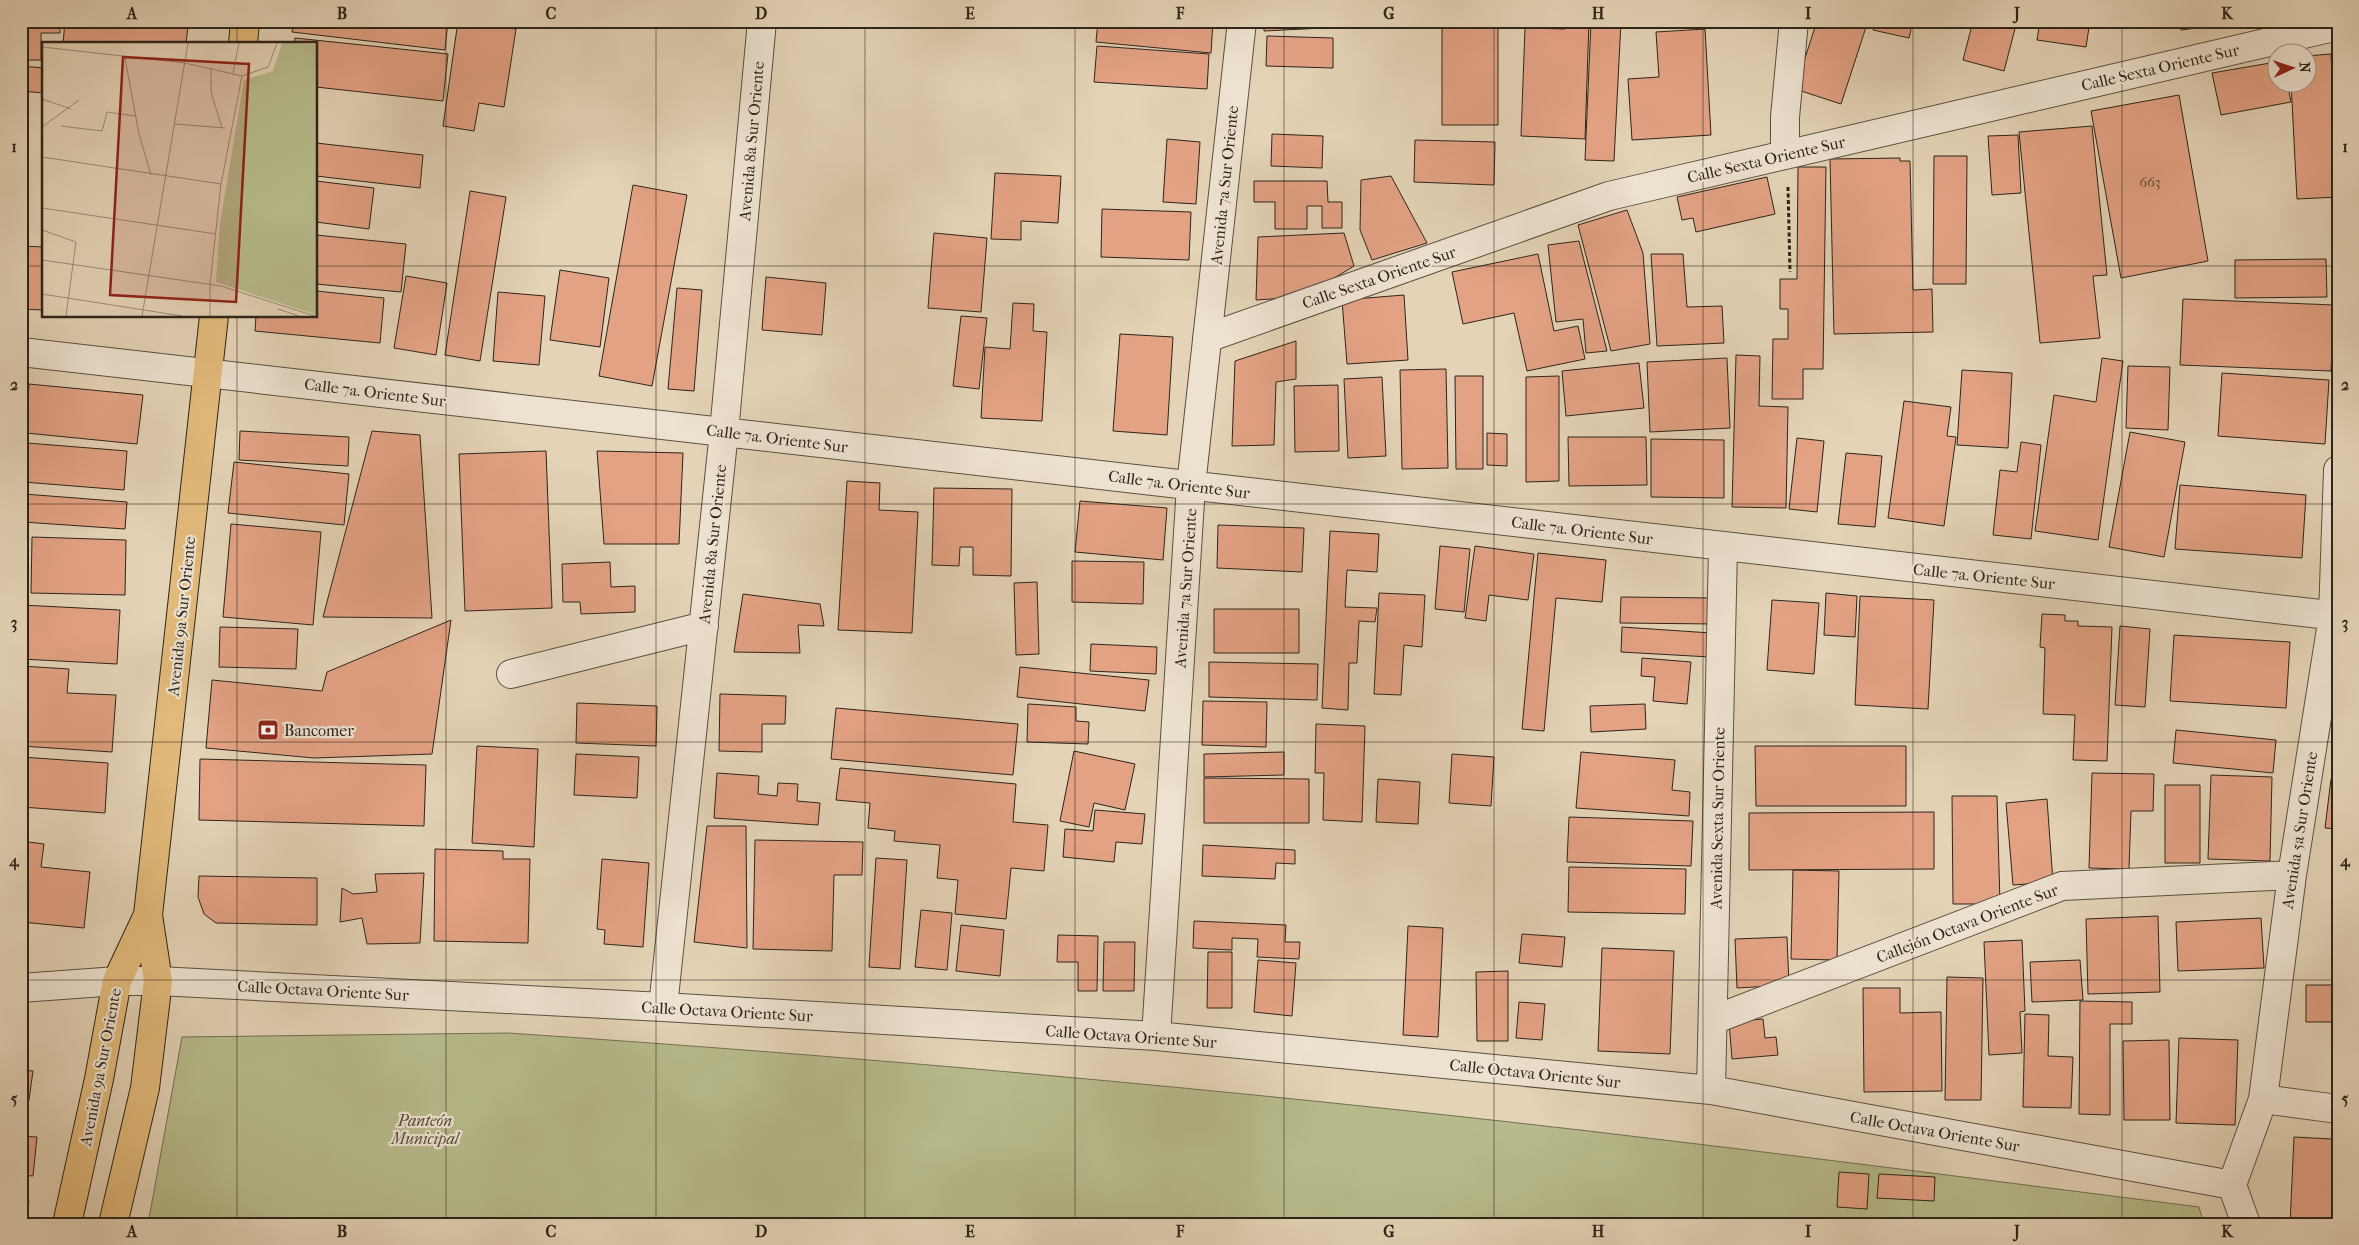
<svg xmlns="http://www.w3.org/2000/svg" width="2359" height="1245" viewBox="0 0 2359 1245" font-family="'IM FELL French Canon',serif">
	<rect width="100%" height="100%" fill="#e4d3b6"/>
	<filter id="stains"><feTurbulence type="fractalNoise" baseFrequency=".004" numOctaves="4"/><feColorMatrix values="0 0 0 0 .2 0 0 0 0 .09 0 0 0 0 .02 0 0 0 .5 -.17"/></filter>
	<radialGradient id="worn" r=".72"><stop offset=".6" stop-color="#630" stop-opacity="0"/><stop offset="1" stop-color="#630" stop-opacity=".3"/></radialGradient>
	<path fill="#b7bb8c" stroke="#727054" d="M508,1033C866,1057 1224,1089 1580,1130C1787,1154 1993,1181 2199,1207L2204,1224H148L182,1037Z"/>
	<path fill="#e3a284" stroke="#2d251b" d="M21,21H60V33H41V60H21Z
		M65,21H151L188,25L186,44H63Z
		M294,21H448L445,50L292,32Z
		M458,21L516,29L504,107L479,103L474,131L443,126Z
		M1098,21H1213L1211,53L1096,42Z
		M1264,21H1382V25L1264,31Z
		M1442,21H1498V125H1442Z
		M1566,21H1589L1585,139L1521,136L1525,28L1565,29Z
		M1591,21H1621L1614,161L1585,160Z
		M1817,21H1868L1841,104L1795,89Z
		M1875,21H1913L1909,38L1873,30Z
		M1973,21H2017L2004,71L1963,60Z
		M2040,21H2090L2086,47L2037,40Z
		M2180,21H2235L2236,23L2181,30Z
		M1705,29L1711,135L1632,140L1628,79L1659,77L1656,32Z
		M1267,36L1333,38V68L1266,66Z
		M295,38L448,54L443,101L316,87V44H294Z
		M1097,46L1209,54L1207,89L1094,82Z
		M2331,54L2338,197L2297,199L2291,82H2306V56Z
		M2276,62V82H2287L2291,102L2221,115L2212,73Z
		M21,66L44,68V93L21,91Z
		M2179,95L2208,261L2121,278L2091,111Z
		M2092,126L2107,275L2093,276L2100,338L2040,343L2019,132Z
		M1272,134L1323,136L1322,168L1271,166Z
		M2018,135L2021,193L1992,195L1988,136Z
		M1167,139L1200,142L1196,204L1163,202Z
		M1415,140L1495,142L1494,185L1414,182Z
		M316,143L423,155L420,188L316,176Z
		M1934,156H1967L1966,284H1933Z
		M1900,158V161H1910L1913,290L1932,289L1933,332L1834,334L1830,159Z
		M1798,167H1826L1823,369H1803V399H1772L1773,339H1788V309H1780V279H1797Z
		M995,173L1061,176L1058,223L1021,221V240L991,239Z
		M1391,176L1427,243L1372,260L1360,230L1361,180Z
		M1767,177L1775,214L1696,232L1693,218L1682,220L1677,197Z
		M316,181L374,188L369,229L316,222Z
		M1254,181H1327L1328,202H1342V228H1322V206H1307V229H1275V202H1254Z
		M633,185L687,195L652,386L599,376Z
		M470,191L506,197L480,361L445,355Z
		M1102,209L1191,212L1189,260L1101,257Z
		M1627,210L1643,253L1650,344L1611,351L1578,225Z
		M934,233L987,238L981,312L928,308Z
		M1344,233L1354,266L1303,297L1256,300L1258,237Z
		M316,235L406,244L401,292L316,284Z
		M1579,241L1607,351L1586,353L1583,319L1556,322L1548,245Z
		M21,246L44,247V310L21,309Z
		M1538,254L1554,331L1578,326L1585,359L1527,371L1514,313L1463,324L1452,272Z
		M1651,254H1683L1687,307L1722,306L1724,343L1657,346Z
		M2326,259L2327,297L2235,298V260Z
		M560,270L609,278L600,347L550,340Z
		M406,276L447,283L436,355L394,348Z
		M766,277L826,283L822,335L762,330Z
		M677,288L702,290L694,391L668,389Z
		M316,291L384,298L380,343L255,331L256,316H316Z
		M498,292L545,296L539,365L493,361Z
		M1404,295L1408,360L1347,364L1342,300Z
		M2183,299L2334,305L2331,371L2180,365Z
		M1013,303L1034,304L1033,331L1047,332L1042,421L981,418L985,347L1010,349Z
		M961,316L987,318L979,389L953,386Z
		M1120,334L1173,337L1167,435L1113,431Z
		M1296,341V379L1276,382L1274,445L1232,446L1235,361Z
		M1736,355L1760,356L1759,406L1788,407L1786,508L1732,507Z
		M1727,358L1730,428L1650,432L1647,362Z
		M2102,358L2123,361L2098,540L2035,531L2054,395L2096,402Z
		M1639,363L1644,408L1566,416L1562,371Z
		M2128,366L2170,367L2168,430L2126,428Z
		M1446,369L1448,468L1402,469L1400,370Z
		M1962,370L2012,373L2008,448L1957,445Z
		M2222,373L2329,380L2325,444L2218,436Z
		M1455,376H1483V469H1456Z
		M1559,376V481L1526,482V377Z
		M1382,377L1386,456L1348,458L1344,379Z
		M29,384L143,395L137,444L26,433Z
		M1338,385L1339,451L1295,452L1294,386Z
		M21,387H25L21,428Z
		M1904,401L1951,407L1947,436L1956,437L1944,526L1888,518Z
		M240,431L349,437L348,466L239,460Z
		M372,431L420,435L432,618L323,617Z
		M2130,432L2185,442L2164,557L2109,547Z
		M1487,433L1507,434V466L1487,465Z
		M1568,437H1646L1647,485L1569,486Z
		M1797,438L1824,441L1817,512L1789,509Z
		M1651,439L1724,440V498L1651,497Z
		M2021,442L2041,445L2031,539L1993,535L2000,470L2017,472Z
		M27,443L127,451L124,490L23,482Z
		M546,451L552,608L465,611L459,454Z
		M597,451L683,453L679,544H604Z
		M1846,453L1882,456L1875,527L1838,524Z
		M234,462L349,474L344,525L228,513Z
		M847,481L880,483L879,510L918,512L912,633L838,630Z
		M2180,485L2306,495L2302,558L2175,549Z
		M934,488L1012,489L1011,576L973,575V547H960L959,566L932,565Z
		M24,494L127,502L125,529L23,522Z
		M1080,501L1167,508L1163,560L1075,552Z
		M231,524L321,532L313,625L223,617Z
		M1218,525L1304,528L1302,572L1217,568Z
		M1330,531L1379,534L1377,572L1347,570L1345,607L1377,608L1375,622L1359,621L1357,663H1349L1348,710L1322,708Z
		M32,537L126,540L125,595L31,593Z
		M1440,546L1470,549L1464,612L1435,609Z
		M1475,546L1534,554L1528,600L1489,595L1486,621L1465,618Z
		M1538,553L1606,560L1602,602L1556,598L1544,731L1522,729Z
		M1072,561L1144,562L1143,604L1072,602Z
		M610,562L611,587L635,586V612L581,614L580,602H563L562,564Z
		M1037,582L1039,654L1016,655L1014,583Z
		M1379,593L1425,595L1422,647L1404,645L1401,695L1374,694Z
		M1826,593L1857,596L1855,637L1824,635Z
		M743,594L820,604L824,626L798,625L800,653L734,652Z
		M1860,596L1934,600L1928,709L1855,705Z
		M1621,597L1716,598V624L1620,623Z
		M1772,600L1819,603L1814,674L1767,670Z
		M21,605L120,610L117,664L21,659Z
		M1214,609H1299V653H1214Z
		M2042,614L2065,615V621H2078V626L2112,627L2107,761L2073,760L2075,715L2043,714L2045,648L2040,647Z
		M451,620L432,754L314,758L206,748L212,680L322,691L327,672Z
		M2120,626L2150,629L2145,707L2115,705Z
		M220,627L298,629L296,669L219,667Z
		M1622,627L1711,633L1710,657L1621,652Z
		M2174,635L2290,642L2286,708L2170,701Z
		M1091,644L1157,647L1156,674L1090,671Z
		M1642,658L1691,662L1687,704L1653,701L1655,677L1641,676Z
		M1209,662L1318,664L1317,700L1209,697Z
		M21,666L69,669L67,693L116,695L112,752L21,746Z
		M1020,667L1149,680L1145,711L1017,697Z
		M720,694L786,696L785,724H762V752L719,751Z
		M1203,701L1267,702L1266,747L1202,745Z
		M577,703L657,706L656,746L576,743Z
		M1028,704L1076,707V721L1089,722L1088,744L1027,742Z
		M1645,704L1646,729L1591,732L1590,706Z
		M836,708L1018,724L1013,775L831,759Z
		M1316,724L1365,726L1362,822L1323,820L1324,773H1315Z
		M2176,730L2276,740L2273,773L2173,763Z
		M2337,745H2338V773H2335Z
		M477,746L538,749L534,847L472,843Z
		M1755,746H1906V806H1756Z
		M1074,751L1135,764L1125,810L1094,803L1089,827L1060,821Z
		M1284,752V775L1204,777V754Z
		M1581,752L1675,760L1672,790L1690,792L1689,816L1576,808Z
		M576,754L639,757L637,798L574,795Z
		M1452,754L1494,757L1491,806L1449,803Z
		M21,757L108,763L105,813L21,807Z
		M200,759L426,765L424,826L199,820Z
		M840,768L1016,784L1013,822L1048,825L1044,871L1011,868L1006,919L955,914L958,880L937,878L940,845L894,841L895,831L868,828L870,803L836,800Z
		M717,773L759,776L758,794L777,796L778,783L798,784L797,801L820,803L818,825L714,818Z
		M2092,773L2154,774L2153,811H2131L2129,869L2089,868Z
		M2211,775L2272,777L2270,861L2208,859Z
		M1204,778L1309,779V823H1204Z
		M1378,779L1420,782L1418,824L1376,822Z
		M2331,779L2338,780V829L2325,828Z
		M2165,785H2200V863H2165Z
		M1952,796H1997L2000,904H1953Z
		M2047,799L2053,882L2013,885L2006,803Z
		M1095,810L1145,814L1142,844L1116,842L1114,862L1063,857L1065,829L1093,831Z
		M1934,812V869L1749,870V813Z
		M1569,817L1693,821L1691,866L1567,862Z
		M707,826H746L747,948L694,942Z
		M755,840L863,842L862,875H834L832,951L753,949Z
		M21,841L44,844L41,867L90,872L84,928L21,922Z
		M1203,845L1295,850V864L1276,863L1275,879L1202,876Z
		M435,849L503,851V859H530L528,943L434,941Z
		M876,858L907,860L900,969L869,967Z
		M602,859L649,863L643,947L604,944L605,930L597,929Z
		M1569,867L1686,869L1685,914L1568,912Z
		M1793,870L1839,871L1837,960L1791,959Z
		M424,873L420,943L367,944L362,918L340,922L342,888L353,894L377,892L375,874Z
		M199,876L317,878V925L216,923L204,914L198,897Z
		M921,910L952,913L947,970L915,967Z
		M2158,916L2160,992L2088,994L2086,919Z
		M2261,918L2264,968L2178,971L2176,922Z
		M1194,921L1286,925L1285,942H1300L1299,959L1257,957L1258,939L1232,938V950L1193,948Z
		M961,925L1004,930L1000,976L956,971Z
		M1408,926L1443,928L1438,1037L1403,1035Z
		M1522,934L1565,937L1562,967L1519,963Z
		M1058,935L1098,936L1097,991H1078V962H1057Z
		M1787,937L1789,985L1737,988L1735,939Z
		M2022,940L2025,1011L2020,1012L2022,1053L1989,1055L1984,942Z
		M1104,942H1135L1134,991H1103Z
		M1602,948L1674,951L1670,1054L1598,1051Z
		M1208,952H1232V1008H1207Z
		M1258,960L1296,963L1292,1016L1254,1012Z
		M2080,960L2083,1000L2032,1002L2030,962Z
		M1508,971V1041H1477L1476,972Z
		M1947,977L1983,978L1981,1100H1945Z
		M2306,985H2338V1022H2306Z
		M1863,988H1900V1013L1941,1012L1942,1091L1864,1092Z
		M2080,1001L2132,1002V1024H2110V1115L2079,1114Z
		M1519,1002L1545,1004L1542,1040L1516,1038Z
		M2025,1014L2049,1015L2048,1056L2073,1057L2071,1108L2023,1107Z
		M1763,1019L1765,1038L1776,1037L1778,1055L1732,1059L1729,1022Z
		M2179,1038L2238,1040L2235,1125L2176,1123Z
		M2169,1040L2170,1120H2124L2123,1041Z
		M21,1070L33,1071L29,1100L21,1099Z
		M21,1136L37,1137L33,1176L21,1175Z
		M2294,1137L2332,1139V1142L2338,1143V1224H2290Z
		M1839,1172L1869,1174L1867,1209L1837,1207Z
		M1879,1174L1935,1177L1934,1201L1877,1198Z
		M21,1200L29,1201L26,1224H21Z"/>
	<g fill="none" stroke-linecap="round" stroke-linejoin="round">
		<g stroke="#5b5042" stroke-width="30">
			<path id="minor" d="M1785,154V117L1794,21
				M1207,338L1609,196L2338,26
				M21,352L2338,616
				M511,674L704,626
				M21,988L117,981H158L663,1007L1156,1036L1711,1090L2232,1185
				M663,1007L724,432L762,21
				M1713,1020L2062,886L2292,875
				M1156,1036L1191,486L1242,21
				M1711,1090L1723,547
				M2263,1099L2338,1109
				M2232,1185L2263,1099L2292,875L2333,616L2338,470
				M2232,1185L2246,1224"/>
		</g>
		<g stroke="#2d251b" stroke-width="30">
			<path id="major" d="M243,44L245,21
				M67,1224L99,1079L117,981L148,915
				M113,1224L145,1088L158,981L148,915L214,316"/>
		</g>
		<path stroke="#2d251b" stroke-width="3" stroke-dasharray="4 2.5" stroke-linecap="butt" d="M1788,187L1790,272"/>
		<use href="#minor" stroke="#ede2d0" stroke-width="28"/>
		<use href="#major" stroke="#e2ba7b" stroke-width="28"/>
	</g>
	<path fill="none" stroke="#2d251b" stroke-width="1" stroke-opacity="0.55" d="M237,21V44M446,21V1224M656,21V1224M865,21V1224M1075,21V1224M1284,21V1224M1494,21V1224M1703,21V1224M1913,21V1224M2122,21V1224M21,266H44M316,266H2338M237,316V1224M21,504H2338M21,742H2338M21,980H2338"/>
	<defs>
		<g id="bank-square" transform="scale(1.125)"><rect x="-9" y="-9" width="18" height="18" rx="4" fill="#8f2418" stroke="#ede2d0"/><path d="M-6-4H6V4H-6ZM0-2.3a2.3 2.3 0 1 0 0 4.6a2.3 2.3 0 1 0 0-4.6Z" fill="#fff"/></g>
	</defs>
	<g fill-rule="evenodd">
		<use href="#bank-square" x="268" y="730"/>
	</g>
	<g text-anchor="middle" stroke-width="4.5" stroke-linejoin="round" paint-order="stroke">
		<g font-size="14" fill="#5a4435">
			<text x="2150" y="187">663</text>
		</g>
		<g font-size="16" fill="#2d251b" stroke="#ede2d0">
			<text transform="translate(2160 67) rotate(-13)" y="6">Calle Sexta Oriente Sur</text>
			<text transform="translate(751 141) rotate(-85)" y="6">Avenida 8a Sur Oriente</text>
			<text transform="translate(1766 159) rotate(-13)" y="6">Calle Sexta Oriente Sur</text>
			<text transform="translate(1224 185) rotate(-84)" y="6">Avenida 7a Sur Oriente</text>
			<text transform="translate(1379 277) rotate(-19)" y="6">Calle Sexta Oriente Sur</text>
			<text transform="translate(375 392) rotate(7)" y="6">Calle 7a. Oriente Sur</text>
			<text transform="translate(777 438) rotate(7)" y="6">Calle 7a. Oriente Sur</text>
			<text transform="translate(1179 484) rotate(7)" y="6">Calle 7a. Oriente Sur</text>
			<text transform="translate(1582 530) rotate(7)" y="6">Calle 7a. Oriente Sur</text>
			<text transform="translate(712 544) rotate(-84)" y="6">Avenida 8a Sur Oriente</text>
			<text transform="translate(1984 576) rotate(6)" y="6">Calle 7a. Oriente Sur</text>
			<text transform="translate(1185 588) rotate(-86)" y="6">Avenida 7a Sur Oriente</text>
			<text transform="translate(181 616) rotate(-84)" y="6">Avenida 9a Sur Oriente</text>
			<text transform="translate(1717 818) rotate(-89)" y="6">Avenida Sexta Sur Oriente</text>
			<text transform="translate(2299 830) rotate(-81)" y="6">Avenida 5a Sur Oriente</text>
			<text transform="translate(1967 923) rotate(-21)" y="6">Callejón Octava Oriente Sur</text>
			<text transform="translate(323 990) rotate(3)" y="6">Calle Octava Oriente Sur</text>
			<text transform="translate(727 1011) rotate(3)" y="6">Calle Octava Oriente Sur</text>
			<text transform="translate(1131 1036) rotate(4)" y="6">Calle Octava Oriente Sur</text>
			<text transform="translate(100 1067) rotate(-79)" y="6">Avenida 9a Sur Oriente</text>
			<text transform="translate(1535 1073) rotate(6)" y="6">Calle Octava Oriente Sur</text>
			<text transform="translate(1935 1131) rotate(10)" y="6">Calle Octava Oriente Sur</text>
		</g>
		<g font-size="16" fill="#2d251b" stroke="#ede2d0" text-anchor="start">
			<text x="284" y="736">Bancomer</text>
		</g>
		<g font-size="16" font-style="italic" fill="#504a37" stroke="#ede2d0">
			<text x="425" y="1126">Panteón<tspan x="425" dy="18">Municipal</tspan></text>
		</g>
	</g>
	<g transform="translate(42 42)">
		<rect width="275" height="275" fill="#e4d3b6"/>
		<path d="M240,1L275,2V273L174,240L178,182L202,38L231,29Z" fill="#b7bb8c"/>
		<path fill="none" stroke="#9b8d78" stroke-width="1" d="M0,5L143,21L200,34M83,16L97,92L109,133M169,27V50L180,86M191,31L197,1M200,34L226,25L235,1M0,57L29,67M133,82L183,86M19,84L60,89L65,70L93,74M0,85L37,58M0,115L179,142M0,166L174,192M0,188L34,200L24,274M0,218L179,244L273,274M0,252L140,274M236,267L257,274M100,274L146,1M168,274V242L179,142L200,34"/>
		<path fill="#8f2418" fill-opacity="0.15" stroke="#8f2418" stroke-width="2.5" d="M81,15L207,22L194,260L68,253Z"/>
		<rect width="275" height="275" fill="none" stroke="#2d251b" stroke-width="2.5"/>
	</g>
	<rect width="2359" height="1245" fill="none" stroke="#e4d3b6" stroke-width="55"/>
	<g transform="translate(2292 68) rotate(87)"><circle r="24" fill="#ede2d0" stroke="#a09688"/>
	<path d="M0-4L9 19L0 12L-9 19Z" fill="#8f2418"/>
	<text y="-8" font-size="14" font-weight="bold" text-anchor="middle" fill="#2d251b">N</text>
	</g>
	<rect x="28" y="28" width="2304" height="1190" fill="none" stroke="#2d251b" stroke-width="2"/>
	<g font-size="16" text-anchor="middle" font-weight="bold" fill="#2d251b">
		<text x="132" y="19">A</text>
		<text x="342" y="19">B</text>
		<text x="551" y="19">C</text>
		<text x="761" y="19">D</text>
		<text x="970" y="19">E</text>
		<text x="1180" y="19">F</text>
		<text x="1389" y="19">G</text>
		<text x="1598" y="19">H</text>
		<text x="1808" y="19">I</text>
		<text x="2017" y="19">J</text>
		<text x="2227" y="19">K</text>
		<text x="14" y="152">1</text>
		<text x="2345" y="152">1</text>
		<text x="14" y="390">2</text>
		<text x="2345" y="390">2</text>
		<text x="14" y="628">3</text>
		<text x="2345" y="628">3</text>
		<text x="14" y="866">4</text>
		<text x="2345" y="866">4</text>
		<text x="14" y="1104">5</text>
		<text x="2345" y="1104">5</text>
		<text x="132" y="1237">A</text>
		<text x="342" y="1237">B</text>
		<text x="551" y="1237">C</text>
		<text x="761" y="1237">D</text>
		<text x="970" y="1237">E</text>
		<text x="1180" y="1237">F</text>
		<text x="1389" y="1237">G</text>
		<text x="1598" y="1237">H</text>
		<text x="1808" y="1237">I</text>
		<text x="2017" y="1237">J</text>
		<text x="2227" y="1237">K</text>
	</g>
	<rect width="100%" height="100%" filter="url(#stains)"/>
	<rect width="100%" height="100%" fill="url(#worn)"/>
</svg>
